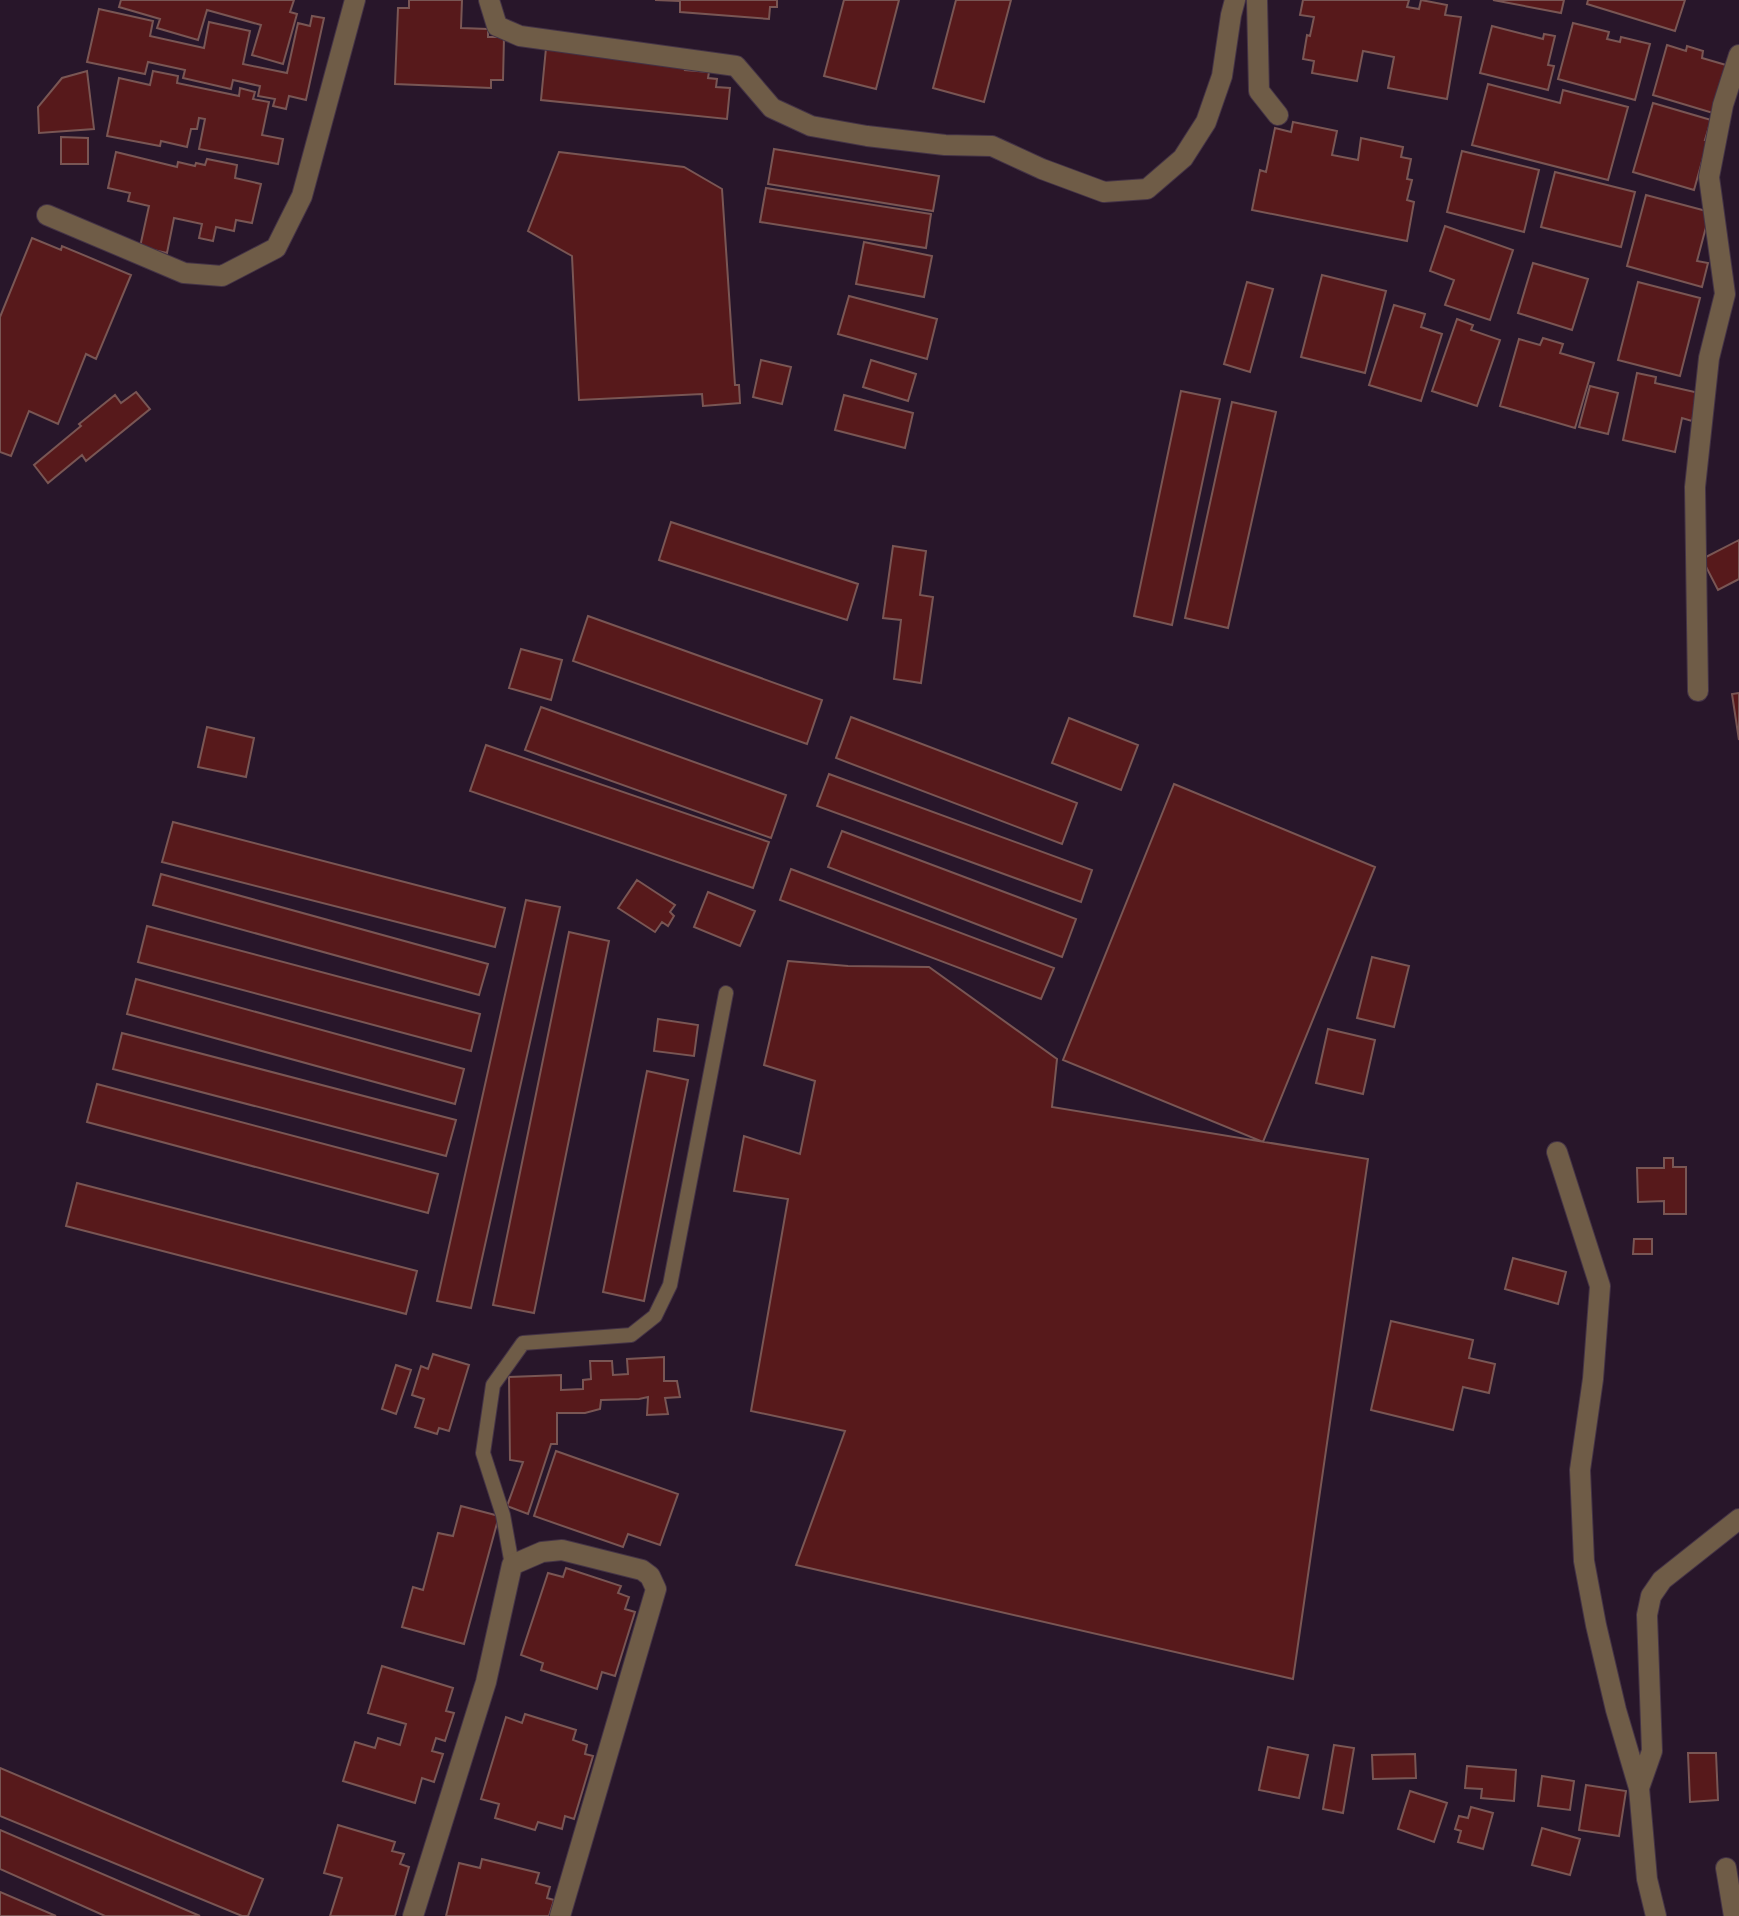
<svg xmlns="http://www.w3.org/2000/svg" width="1739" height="1916" viewBox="0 0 1739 1916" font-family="Helvetica,sans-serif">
	<rect width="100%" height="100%" fill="#28162a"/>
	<path fill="#57191b" stroke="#795654" stroke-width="2" d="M121,0H294L290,12L297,14L283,64L252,55L261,25L207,10L198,40L157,28L160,19L119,7Z
		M409,0H462L461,28L488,29V37H504L503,80H491V88L395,84L398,8H409Z
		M655,0H777V7H770L769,19L680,12V1Z
		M844,0H899L876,89L824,76Z
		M956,0H1011L984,102L933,88Z
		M1303,0H1409L1407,7L1419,9L1421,0L1447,5L1445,15L1461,17L1447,99L1388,88L1394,57L1363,51L1357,81L1312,73L1314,61L1303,59L1307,35L1310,36L1314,17L1300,15Z
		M1493,0H1564L1561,13Z
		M1588,0H1685L1675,31L1587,4Z
		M99,9L153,21L150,36L204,48L209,22L250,31L243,64L287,73L298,23L310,26L312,16L324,18L306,100L289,96L286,109L273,106L275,99L258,96L260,86L233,80L231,89L183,78L185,70L148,62L145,74L87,62Z
		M1573,23L1609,32L1607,39L1620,42L1621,37L1650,44L1635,100L1558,79Z
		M1492,26L1543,39L1544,34L1555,36L1548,65L1554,66L1548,90L1480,73Z
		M1667,45L1686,51L1687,46L1703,51L1702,58L1726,65L1713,113L1653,95Z
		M546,48L686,65L685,70L709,72L708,78L717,79L716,87L730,88L727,119L541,100Z
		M87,71L94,129L39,133L38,107L62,78Z
		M153,71L178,76L177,83L239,96L240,88L255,92L253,99L269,102L262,135L283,139L278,164L199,149L205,119L199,118L197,129H191L187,147L161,141L160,146L107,136L119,78L150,85Z
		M1488,84L1560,103L1563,90L1628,107L1608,180L1472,145Z
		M1653,103L1711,120L1705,140H1708L1694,190L1633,172Z
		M1293,122L1337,131L1332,155L1358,160L1361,138L1403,147L1401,157L1411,159L1407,179L1412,180L1407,200L1414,202L1407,241L1252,210L1260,170L1266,172L1275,128L1291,132Z
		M61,137L88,138V164H61Z
		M774,149L939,176L933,211L768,184Z
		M1462,151L1539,170L1524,232L1447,212Z
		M116,152L177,167L178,162L195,166L196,163L205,165L207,159L237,165L235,178L261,184L252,223L236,220L234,231L216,227L213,241L199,238L202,224L174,218L167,253L140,247L149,206L128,201L130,193L108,188Z
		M559,152L684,167L722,189L735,385H739L740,403L703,406L702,394L579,400L572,256L528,231Z
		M1555,172L1635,192L1621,247L1541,227Z
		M766,188L931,214L926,248L760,222Z
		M1646,195L1710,212L1697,261L1708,263L1702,287L1627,266Z
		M1445,226L1513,250L1490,320L1445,305L1454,280L1430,271Z
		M32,238L61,250L62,246L131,275L96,359L86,354L58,424L29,411L11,456L0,452V317Z
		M864,242L932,256L924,297L856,284Z
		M1533,263L1588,279L1572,330L1518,313Z
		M1322,275L1386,291L1365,373L1301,357Z
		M1247,282L1273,289L1250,372L1224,364Z
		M1638,282L1700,298L1680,376L1618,360Z
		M849,296L937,319L927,359L838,334Z
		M1394,305L1425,314L1421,327L1442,334L1421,401L1369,385Z
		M1457,319L1473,325L1471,330L1500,340L1477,406L1432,391Z
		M1543,338L1563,344L1560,353L1594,363L1575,428L1500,406L1519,339L1540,345Z
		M761,360L791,367L782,404L753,397Z
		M871,360L916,374L908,401L863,387Z
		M1637,373L1656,377L1655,383L1699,393L1692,421L1682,418L1675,452L1623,440Z
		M1590,386L1618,393L1608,434L1579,427Z
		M1181,391L1220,399L1172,625L1134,616Z
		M136,392L150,409L86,461L82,455L48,483L34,465L81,426L79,424L115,395L121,403Z
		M844,395L913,413L905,448L835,430Z
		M1232,402L1276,412L1228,628L1185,618Z
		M671,522L858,584L847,620L659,560Z
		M1739,540V579L1718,590L1702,559Z
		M893,546L926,551L920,595L933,597L921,683L894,679L901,620L883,618Z
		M588,616L822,700L807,744L573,661Z
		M521,649L562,660L551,700L509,688Z
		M1739,693V740L1732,694Z
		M541,707L786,795L771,838L525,750Z
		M851,717L1077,803L1062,844L836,758Z
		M1069,718L1138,745L1121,790L1052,763Z
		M207,727L254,738L246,777L198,767Z
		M486,745L769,842L753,888L470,791Z
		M829,774L1092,870L1081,902L817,806Z
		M1174,784L1375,867L1263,1142L1063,1060Z
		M173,822L505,908L495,947L162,862Z
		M842,831L1076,919L1062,957L828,867Z
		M791,869L1054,968L1041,999L780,900Z
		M161,874L488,964L479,995L153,905Z
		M637,880L675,905L670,912L674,916L668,926L662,922L655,932L618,908Z
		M708,892L755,911L740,946L694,927Z
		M526,900L560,907L471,1308L437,1301Z
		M147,926L480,1014L471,1051L138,962Z
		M569,932L609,941L534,1313L493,1305Z
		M1372,957L1409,966L1394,1027L1357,1018Z
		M788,961L848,966L929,967L1057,1059L1052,1107L1368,1159L1293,1679L796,1565L845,1431L751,1411L788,1199L734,1191L744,1136L800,1154L815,1081L764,1065Z
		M136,979L464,1069L455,1104L127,1014Z
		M658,1019L698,1025L694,1056L654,1051Z
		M1328,1029L1375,1040L1363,1094L1316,1083Z
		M122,1033L456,1120L446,1156L113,1069Z
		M647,1071L688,1080L644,1301L603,1292Z
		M97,1084L438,1174L428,1213L87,1122Z
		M1664,1158H1673V1167H1686V1214H1664V1201L1638,1202L1637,1168H1664Z
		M77,1183L417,1271L406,1314L66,1226Z
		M1634,1239H1652V1254H1633Z
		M1513,1258L1566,1272L1558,1304L1505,1289Z
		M1391,1321L1473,1340L1469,1358L1495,1364L1489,1393L1463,1387L1453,1430L1371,1410Z
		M433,1354L469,1365L449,1431L439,1428L437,1434L415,1427L424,1399L412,1395L421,1366L428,1369Z
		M664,1357V1381H677L680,1397L665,1398L668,1414L647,1415L648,1397L639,1399L601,1400L600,1409L585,1413H557V1444H551L528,1514L507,1506L523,1462L510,1460L509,1377L561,1375V1390L583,1389V1380L591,1379L590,1361H612L613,1375L628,1374L627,1359Z
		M396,1365L411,1370L396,1414L382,1409Z
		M556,1451L678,1494L660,1545L628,1534L623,1547L534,1516Z
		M461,1506L499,1516L464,1644L402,1627L413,1587L423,1590L438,1533L453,1536Z
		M566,1568L621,1586L618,1593L629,1597L625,1609L635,1612L615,1676L602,1672L597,1689L541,1670L543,1663L521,1655L548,1573L563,1577Z
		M382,1666L453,1688L446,1711L454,1713L445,1741L436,1738L432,1751L443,1754L434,1782L422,1778L415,1803L343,1781L355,1742L375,1748L378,1738L400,1745L406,1724L368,1713Z
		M525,1714L576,1730L573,1740L587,1745L585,1754L593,1756L574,1819L565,1816L562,1829L538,1822L535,1830L495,1818L499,1804L481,1799L506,1717L522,1723Z
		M1334,1745L1354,1748L1343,1813L1323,1809Z
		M1268,1747L1308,1755L1299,1798L1259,1790Z
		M1688,1753H1716L1718,1800L1690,1802Z
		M1415,1754L1416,1778L1373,1779L1372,1755Z
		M1467,1766L1516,1770L1514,1801L1481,1798L1482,1789L1465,1788Z
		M0,1768L263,1879L248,1916H242L0,1816Z
		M1542,1776L1574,1781L1570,1810L1538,1806Z
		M1586,1785L1626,1791L1619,1836L1579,1830Z
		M1410,1791L1447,1803L1434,1842L1398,1829Z
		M1471,1807L1493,1813L1483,1849L1458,1842L1461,1831L1455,1829L1459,1816L1468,1818Z
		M338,1825L395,1842L392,1851L404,1854L400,1864L409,1867L395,1916H330L342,1878L324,1873Z
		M1542,1828L1580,1839L1570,1875L1532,1865Z
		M0,1830L200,1916H105L0,1869Z
		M482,1859L539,1873L536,1883L550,1887L547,1898L554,1900L549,1916H446L459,1863L480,1868Z
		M0,1892L56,1916H0Z"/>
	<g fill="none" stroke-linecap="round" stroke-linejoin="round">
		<g stroke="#443346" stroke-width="16">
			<path id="service" d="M512,1565L503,1515L483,1453L493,1385L523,1343L631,1335L655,1316L670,1285L726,993"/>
		</g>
		<g stroke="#443346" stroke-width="22">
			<path id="minor" d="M489,0L497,26L520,36L736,66L772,108L811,126L867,136L945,145L992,146L1042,169L1104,192L1147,189L1183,158L1206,122L1222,76L1231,15L1235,0
				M1257,0L1259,91L1278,115
				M47,215L184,273L222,276L276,248L302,196L355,0
				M1698,691L1695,487L1709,358L1725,294L1709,177L1723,105L1739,55
				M1557,1152L1600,1286L1593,1379L1580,1470L1584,1561L1596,1625L1616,1710L1639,1788
				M1726,1868L1734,1916
				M413,1916L486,1682L512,1565L542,1552L562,1550L642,1570L650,1576L656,1589L560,1916
				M1656,1916L1647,1879L1639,1788L1652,1751L1647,1615L1651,1596L1662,1580L1739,1519"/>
		</g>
		<use href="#service" stroke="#6f5c47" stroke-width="14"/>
		<use href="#minor" stroke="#6f5c47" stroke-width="20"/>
	</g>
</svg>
